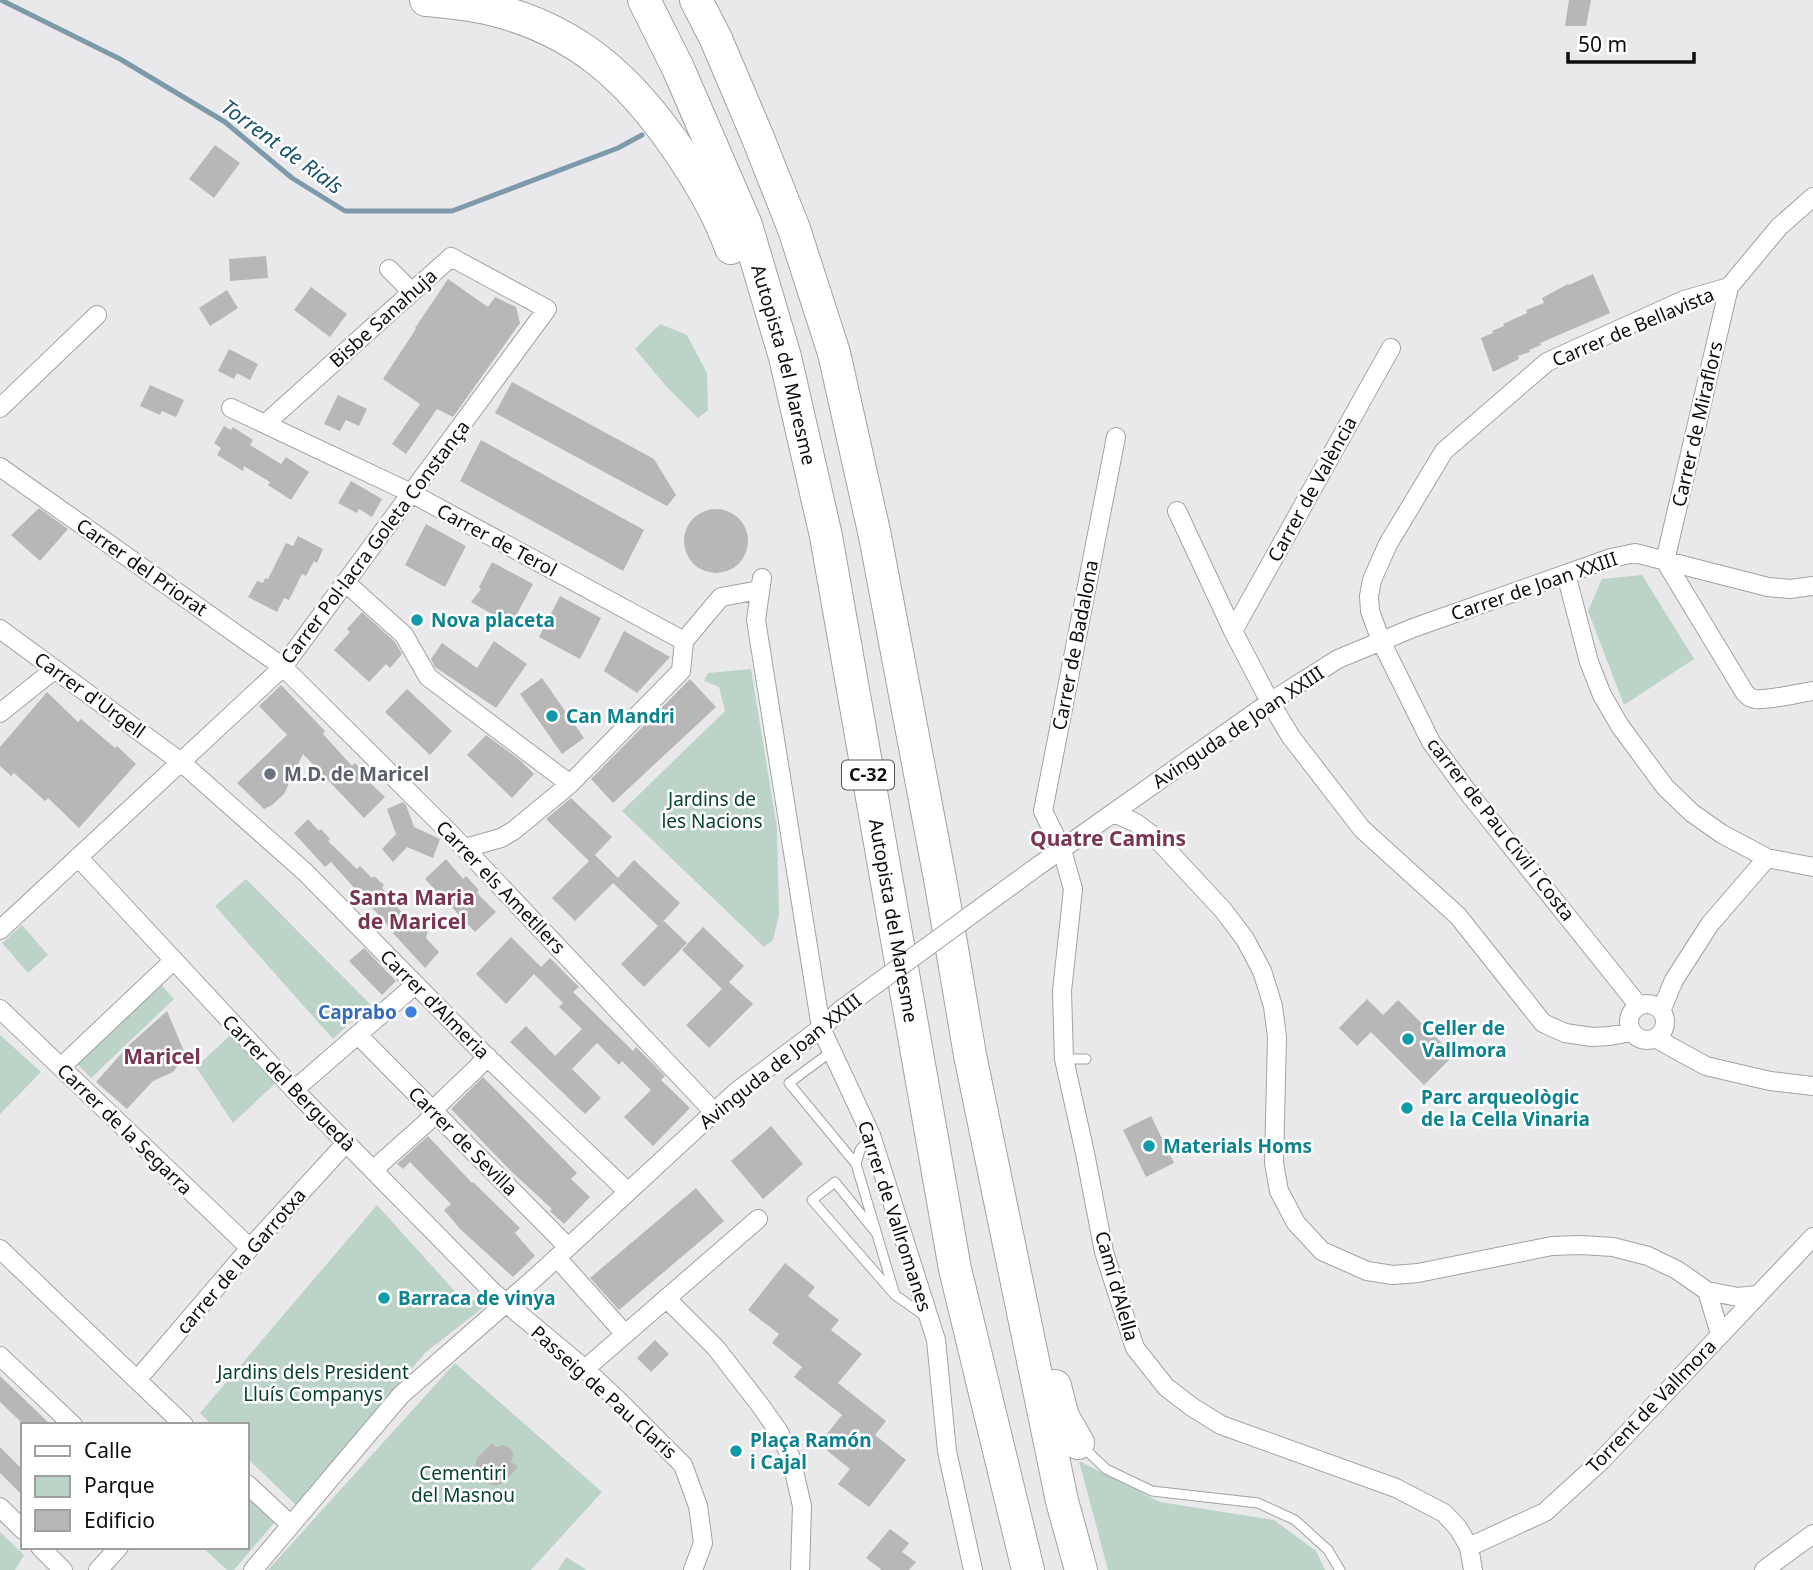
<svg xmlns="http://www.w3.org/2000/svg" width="1813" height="1570" viewBox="0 0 1813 1570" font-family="'Noto Sans',sans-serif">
	<rect width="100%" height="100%" fill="#e9e9eb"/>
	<path fill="#bcd4c8" d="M660,324L687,335L707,373L708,410L698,418L665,385L635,349Z
		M1642,575L1694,659L1624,705L1588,611L1602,579Z
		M751,669L777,828L779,915L773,940L764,947L622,811L725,711L719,687L704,681L708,673Z
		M246,879L370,1004L333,1039L215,906Z
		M22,925L48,955L28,973L2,943Z
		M155,978L174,999L91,1078L71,1058Z
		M236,1030L280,1079L233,1123L196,1067Z
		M0,1035L41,1072L0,1114Z
		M377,1205L461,1298L489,1303L426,1352L296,1505L247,1458V1425H212L200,1413Z
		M455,1363L602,1492L531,1570H268Z
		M1079,1461L1160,1502L1274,1520L1316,1551L1325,1570H1108Z
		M247,1496L275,1522L234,1570H227L202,1547H247Z
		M0,1532L24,1555L15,1570H0Z
		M566,1557L587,1570H558Z"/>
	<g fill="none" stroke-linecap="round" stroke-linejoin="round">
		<path stroke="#7c9aa9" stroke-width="5" d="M1,0L120,59L225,122L292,178L345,211H452L618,148L642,135"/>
	</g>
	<path fill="#b8b7b7" d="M1569,0H1591L1586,26H1565Z
		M215,145L240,163L214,198L189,179Z
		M266,256L268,278L230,281L229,259Z
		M1593,274L1610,313L1540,343L1541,345L1529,350L1530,352L1518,356L1519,359L1493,372L1481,338L1493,333L1492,331L1504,326L1503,324L1527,313L1526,310L1544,303L1542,298L1568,284L1569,285Z
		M448,279L488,307L495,297L516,307L520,323L453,417L437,409L406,454L392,444L420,404L383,379L416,329L415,328Z
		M311,287L347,314L330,337L294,310Z
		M227,290L238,308L210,326L199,308Z
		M229,349L258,364L250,380L237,373L234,379L218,371Z
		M512,382L654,459L676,495L667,506L495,413Z
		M150,385L184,400L176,417L162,411L160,415L140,406Z
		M338,395L367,409L359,426L346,420L340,431L324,424Z
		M224,426L231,430L233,427L253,440L250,445L281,464L286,457L309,472L291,500L268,485L270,482L244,466L243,471L217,455L221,448L214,443Z
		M481,440L644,530L623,571L460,481Z
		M351,481L382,499L372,517L359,509L357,513L338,503Z
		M39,508L68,529L40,561L11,535Z
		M684 541a32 32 0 1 1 64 0a32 32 0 1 1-64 0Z
		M426,524L466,546L445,587L405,565Z
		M298,536L323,549L317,563L314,561L306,576L302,574L289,600L284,598L277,612L248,597L257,581L263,583L265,578L268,579L286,543L293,546Z
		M492,562L533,584L511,625L471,602L481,589L479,587Z
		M560,596L601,618L580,659L539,637Z
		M362,612L395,642L402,654L390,668L386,664L369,682L334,650L350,632L347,629Z
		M624,631L670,657L637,693L604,671Z
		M494,641L527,664L496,708L435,667L431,659L442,643L477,668Z
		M542,678L584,738L562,754L520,694Z
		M690,679L716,707L613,803L591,779Z
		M281,685L325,731L323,734L352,766L355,763L368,776L365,778L385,797L364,818L303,754L284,794L272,805L264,809L237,783L287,735L259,706Z
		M407,689L452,731L430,755L385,712Z
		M47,692L78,722L81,719L115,748L117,746L136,764L79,828L48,798L45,801L14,773L11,776L0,766V747Z
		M486,735L521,761L534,774L512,798L467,755Z
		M571,798L612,837L593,857L595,855L618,878L575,921L552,898L589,861L546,819Z
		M403,802L406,805L414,827L440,839L433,858L407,847L393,862L382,849L396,834L387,809Z
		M308,819L319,831L321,829L330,839L328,841L357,869L360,866L372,878L374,876L384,885L382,888L393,899L392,901L418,931L429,926L426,938L439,952L425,968L393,933L394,932L331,862L325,867L294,833Z
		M446,859L463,879L466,876L479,890L477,893L496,912L475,932L425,879Z
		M634,860L680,903L659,926L664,921L687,943L644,987L621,964L658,926L613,883Z
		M703,927L744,966L729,982L753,1004L709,1048L686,1025L722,989L682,950Z
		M511,937L541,967L550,958L579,987L573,992L633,1051L636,1047L665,1076L661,1080L690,1108L653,1146L624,1117L651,1090L622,1061L619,1065L597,1043L572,1069L601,1098L585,1114L510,1042L526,1026L555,1056L582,1029L559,1007L563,1003L534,974L506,1004L476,974Z
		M364,948L396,981L382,995L349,961Z
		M1367,999L1383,1015L1398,1000L1454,1055L1424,1085L1371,1032L1357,1046L1339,1028Z
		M167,1011L186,1056L173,1072L153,1081L127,1109L96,1082L129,1045Z
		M483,1077L577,1173L571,1179L590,1197L564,1224L550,1211L552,1209L510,1170L451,1109Z
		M1151,1116L1174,1163L1146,1177L1123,1130Z
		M771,1126L803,1164L763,1199L731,1161Z
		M428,1136L472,1183L473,1182L520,1228L515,1233L535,1256L513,1277L461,1230L444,1210L451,1204L410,1162L403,1169L397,1164Z
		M696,1188L724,1221L619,1310L590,1278Z
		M785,1263L815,1287L808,1296L839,1320L831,1330L862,1354L838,1383L886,1421L875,1435L906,1460L869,1507L838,1484L850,1469L819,1444L842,1415L794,1377L802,1367L772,1343L779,1334L748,1310Z
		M655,1340L669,1354L651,1372L637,1358Z
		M0,1376L51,1425H24L0,1402Z
		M492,1443L497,1447L502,1445L507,1446L512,1450L513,1455L511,1462L518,1467L503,1483L496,1486L490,1484L476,1472L475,1465L477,1458Z
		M0,1447L23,1470V1496L0,1473Z
		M890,1529L909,1543L902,1552L916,1562L909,1570H882L866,1558Z"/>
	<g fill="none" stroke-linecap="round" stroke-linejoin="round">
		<g stroke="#a2a2a3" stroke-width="11">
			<path id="lane" d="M832,1051L789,1083L856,1164L895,1295L812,1200L835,1182L877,1234
				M1064,1059H1086
				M856,1164L860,1150L871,1135
				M895,1295L925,1316
				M1082,1446L1106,1469L1152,1491L1258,1503L1295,1520L1328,1550L1340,1570"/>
		</g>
		<g stroke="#a2a2a3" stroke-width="20">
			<path id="street" d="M389,269L412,292
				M0,408L97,315
				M231,408L411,493L684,641
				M1116,437L1043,811L1062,850L1073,889L1062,991L1064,1059L1085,1153L1104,1252L1135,1348L1166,1387L1192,1407L1221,1425L1396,1488L1444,1513L1458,1528L1469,1547L1473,1570
				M0,467L283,667L449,832L714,1112
				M1177,511L1233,631L1270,702L1291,737L1362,829L1458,916L1543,1023L1565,1033L1592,1037L1610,1036L1632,1032
				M1665,561L1729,287L1779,227L1813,197
				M1665,561L1745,693C1749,697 1750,698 1755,699C1767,701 1799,693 1813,691
				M1566,574L1589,662L1602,695L1620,726L1665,787L1692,813L1722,834L1767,858L1813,867
				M762,578L756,620L821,1028L871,1135L936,1340L947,1451L973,1570
				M345,582L404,635L428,677L570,784
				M0,629L181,762L305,872L484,1054L627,1191
				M1233,631L1391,348
				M0,713L55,669
				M1114,813L1136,823L1157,839L1223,910L1245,939L1262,971L1273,1006L1277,1037L1274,1163L1279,1191L1296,1223L1322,1251L1367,1271L1393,1275L1418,1273L1552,1246L1581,1245L1613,1247L1648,1256L1677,1270L1707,1291L1738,1297L1757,1295
				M465,848L501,838L513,831L570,784L681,671L684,641L721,597L760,590
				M78,857L301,1097L494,1293L585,1369L620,1402L683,1465L698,1506L703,1543L693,1570
				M1038,866L1270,702L1338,659L1413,628L1611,558L1635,553L1768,587L1790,589L1813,586
				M0,930L283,667L547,309L451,257L265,424
				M1629 1022a18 18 0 1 1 36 0a18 18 0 1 1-36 0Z
				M1639,1006L1470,795L1431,742L1381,641L1370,611L1369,596L1372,580L1388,544L1444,451L1547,362L1684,300L1729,287
				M0,1009L250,1248
				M1661,1011L1674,980L1710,924L1767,858
				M358,1035L568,1247
				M1655,1038L1706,1066L1770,1081L1813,1086
				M61,1067L174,960
				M294,1090L415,985
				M433,1110L488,1057
				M373,1170L436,1114
				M0,1249L184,1425
				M557,1258L625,1334
				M1707,1291L1720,1334
				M666,1298L716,1348L760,1405L779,1432L791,1458L802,1506L800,1570
				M0,1356L73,1425
				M585,1369L758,1219
				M137,1380L250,1248L346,1143
				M247,1484L291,1525
				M0,1507L23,1530
				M40,1547L63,1570
				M1469,1547L1545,1512L1602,1460L1813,1237
				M98,1570L119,1547
				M253,1570L401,1395L537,1276L736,1092L821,1028L842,1009
				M1764,1570L1813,1534"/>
		</g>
		<g stroke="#a2a2a3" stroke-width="34">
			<g id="highway">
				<path d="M426,0C447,2 469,4 490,9C574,29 627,76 675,145C698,178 718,211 731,248"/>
				<path id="s1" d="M644,0L678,68L746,225L785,357L826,536L955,1269L1028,1570"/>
				<path d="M696,0L716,39L758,138L794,229L834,353L875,536L941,884L970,1055L1062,1501L1081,1570"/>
				<path d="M1055,1386L1063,1417L1078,1443"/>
			</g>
		</g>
		<use href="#lane" stroke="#fff" stroke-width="9"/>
		<use href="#street" stroke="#fff" stroke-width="18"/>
		<use href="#highway" stroke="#fff" stroke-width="32"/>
		<g stroke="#a2a2a3" stroke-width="20" stroke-linecap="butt">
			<path id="street-bridge" d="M842,1009L1038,866"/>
		</g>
		<use href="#street-bridge" stroke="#fff" stroke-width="18"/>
	</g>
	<g fill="#0f9aa8" stroke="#fff" stroke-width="2.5">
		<circle cx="417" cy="620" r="7"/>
		<circle cx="552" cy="716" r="7"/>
		<circle cx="1408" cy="1039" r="7"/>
		<circle cx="1407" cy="1108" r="7"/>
		<circle cx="1149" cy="1146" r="7"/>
		<circle cx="384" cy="1298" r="7"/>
		<circle cx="736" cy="1451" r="7"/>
	</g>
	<circle fill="#6b7280" stroke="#fff" stroke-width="2.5" cx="270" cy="774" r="7"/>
	<circle fill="#3f7fe0" stroke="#fff" stroke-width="2.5" cx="411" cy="1012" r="7"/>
	<g text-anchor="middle" stroke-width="5" stroke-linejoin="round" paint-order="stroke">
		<rect fill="#fff" stroke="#565657" stroke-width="2" x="842" y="760.5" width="52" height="29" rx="5"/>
		<g font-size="18" font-weight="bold" fill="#0e0e0f">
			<text x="868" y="781">C-32</text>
		</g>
		<g font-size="19" fill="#0e0e0f" stroke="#fff">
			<text transform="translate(383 318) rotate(-42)" y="7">Bisbe Sanahuja</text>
			<text transform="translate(1633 327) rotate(-23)" y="7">Carrer de Bellavista</text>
			<text dy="7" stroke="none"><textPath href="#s1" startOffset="392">Autopista del Maresme</textPath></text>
			<text transform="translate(1697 424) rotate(-77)" y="7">Carrer de Miraflors</text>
			<text transform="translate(1312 489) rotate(-61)" y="7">Carrer de València</text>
			<text transform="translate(497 540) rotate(28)" y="7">Carrer de Terol</text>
			<text transform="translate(375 542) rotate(-53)" y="7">Carrer Pol·lacra Goleta Constança</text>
			<text transform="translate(142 567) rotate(35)" y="7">Carrer del Priorat</text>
			<text transform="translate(1534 586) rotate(-19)" y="7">Carrer de Joan XXIII</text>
			<text transform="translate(1075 645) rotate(-79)" y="7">Carrer de Badalona</text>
			<text transform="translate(90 695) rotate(36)" y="7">Carrer d'Urgell</text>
			<text transform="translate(1238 727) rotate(-34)" y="7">Avinguda de Joan XXIII</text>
			<text transform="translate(1501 829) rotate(52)" y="7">carrer de Pau Civil i Costa</text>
			<text transform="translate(501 887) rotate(46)" y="7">Carrer els Ametllers</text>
			<text dy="7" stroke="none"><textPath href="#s1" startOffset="959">Autopista del Maresme</textPath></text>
			<text transform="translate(435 1004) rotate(45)" y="7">Carrer d'Almeria</text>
			<text transform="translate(780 1061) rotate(-39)" y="7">Avinguda de Joan XXIII</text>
			<text transform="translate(289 1083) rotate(46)" y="7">Carrer del Berguedà</text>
			<text transform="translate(125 1129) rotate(44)" y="7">Carrer de la Segarra</text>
			<text transform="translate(463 1141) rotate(45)" y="7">Carrer de Sevilla</text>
			<text transform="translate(895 1216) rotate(72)" y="7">Carrer de Vallromanes</text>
			<text transform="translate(241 1261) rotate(-49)" y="7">carrer de la Garrotxa</text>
			<text transform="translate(1117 1286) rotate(74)" y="7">Camí d'Alella</text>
			<text transform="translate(604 1392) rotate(42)" y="7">Passeig de Pau Claris</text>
			<text transform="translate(1651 1406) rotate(-46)" y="7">Torrent de Vallmora</text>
		</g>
		<g font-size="19" font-weight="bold" fill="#0d838f" stroke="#fff" text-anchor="start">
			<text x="431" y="627">Nova placeta</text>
			<text x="566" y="723">Can Mandri</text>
			<text x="1422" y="1035">Celler de<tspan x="1422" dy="22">Vallmora</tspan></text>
			<text x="1421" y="1104">Parc arqueològic<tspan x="1421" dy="22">de la Cella Vinaria</tspan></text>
			<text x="1163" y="1153">Materials Homs</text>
			<text x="398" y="1305">Barraca de vinya</text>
			<text x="750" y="1447">Plaça Ramón<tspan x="750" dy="22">i Cajal</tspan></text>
		</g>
		<g font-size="19" font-weight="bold" fill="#5b616d" stroke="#fff" text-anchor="start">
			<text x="284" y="781">M.D. de Maricel</text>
		</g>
		<g font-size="19" fill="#07432d" stroke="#fff">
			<text x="712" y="806">Jardins de<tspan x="712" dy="22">les Nacions</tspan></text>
			<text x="313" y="1379">Jardins dels President<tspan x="313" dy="22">Lluís Companys</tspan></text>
			<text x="463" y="1480">Cementiri<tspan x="463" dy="22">del Masnou</tspan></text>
		</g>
		<g font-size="19" font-weight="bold" fill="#366cbe" stroke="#fff" text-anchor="end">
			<text x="397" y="1019">Caprabo</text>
		</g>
		<g font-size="21" font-style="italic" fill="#1a546c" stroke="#fff">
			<text transform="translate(282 147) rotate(36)" y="7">Torrent de Rials</text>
		</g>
		<g font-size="21" font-weight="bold" fill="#793551" stroke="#fff">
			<text x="1108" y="846">Quatre Camins</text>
			<text x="412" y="905">Santa Maria<tspan x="412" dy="24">de Maricel</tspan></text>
			<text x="162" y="1064">Maricel</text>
		</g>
	</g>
	<rect x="21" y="1423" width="228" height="126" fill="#ffffff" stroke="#9f9f9f" stroke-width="2"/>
	<rect x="35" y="1446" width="35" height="10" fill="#ffffff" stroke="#9f9f9f" stroke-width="2"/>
	<text x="84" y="1458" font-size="21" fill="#0e0e0f">Calle</text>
	<rect x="35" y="1476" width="35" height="21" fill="#bcd4c8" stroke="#9f9f9f" stroke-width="2"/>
	<text x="84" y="1493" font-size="21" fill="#0e0e0f">Parque</text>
	<rect x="35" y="1510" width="35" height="21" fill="#b8b7b7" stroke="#9f9f9f" stroke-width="2"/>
	<text x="84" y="1528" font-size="21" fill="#0e0e0f">Edificio</text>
	<path d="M1568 52v10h126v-10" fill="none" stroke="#0e0e0f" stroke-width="3.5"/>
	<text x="1578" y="52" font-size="21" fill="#0e0e0f" stroke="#ffffff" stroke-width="5" paint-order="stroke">50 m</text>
</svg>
